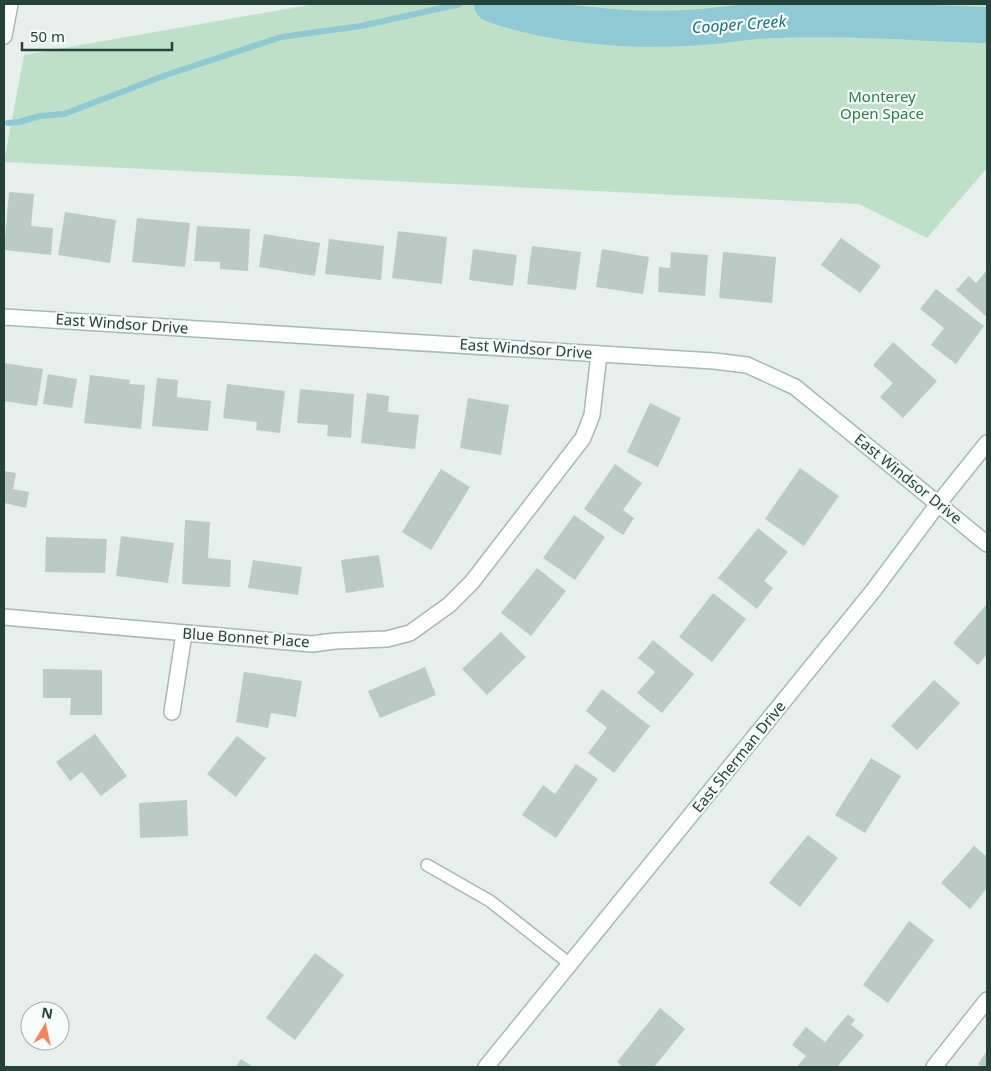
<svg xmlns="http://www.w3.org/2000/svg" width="991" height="1071" viewBox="0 0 991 1071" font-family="'Noto Sans',sans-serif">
	<rect width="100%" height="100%" fill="#e6efeb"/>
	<path fill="#bfe0c8" d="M315,4H987V168L927,238L859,204L4,162L24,55Z"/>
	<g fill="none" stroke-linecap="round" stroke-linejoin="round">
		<path stroke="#8ec9d4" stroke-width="6" d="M8,123L19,122L40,116L64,114L166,75L281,37L361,26L460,4"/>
		<path stroke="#8ec9d4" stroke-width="36" d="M492,4C549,25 627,31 687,28C717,27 745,21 774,20C845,17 916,23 987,25"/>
	</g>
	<path fill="#bbcac4" d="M9,192L34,194L31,226L53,228L51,255L4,250Z
		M65,212L116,220L110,263L58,255Z
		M137,218L190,223L185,267L132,262Z
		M197,226L250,229L248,271L220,269V262L194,261Z
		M398,231L447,237L442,284L392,278Z
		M264,234L320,243L315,276L259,267Z
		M841,238L881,266L860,293L821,265Z
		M329,239L384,246L381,280L325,274Z
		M532,246L581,252L576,290L527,284Z
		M473,249L517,255L513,286L469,280Z
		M602,249L649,257L643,294L596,287Z
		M671,252L708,255L705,296L658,292L659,267L670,268Z
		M723,252L776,257L772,303L719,298Z
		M987,270V317L956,290L969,276L976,283Z
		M936,289L984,326L956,364L931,345L944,328L920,309Z
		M893,342L937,381L903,418L880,397L893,383L873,365Z
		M4,363L43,369L37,406L4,401Z
		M48,374L77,379L72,408L43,404Z
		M90,375L130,380L129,384L145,385L141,429L84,423Z
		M157,378L178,380L177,397L211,401L208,431L152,426Z
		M227,384L285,391L280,433L256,430L257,422L223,418Z
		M300,389L354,394L351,438L327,436L328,425L297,423Z
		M367,393L389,396L388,412L419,415L415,449L361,443Z
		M468,398L509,405L501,455L460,448Z
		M650,403L681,418L658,467L627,452Z
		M615,464L642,483L623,510L634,518L623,535L584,509Z
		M800,468L839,496L804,546L765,519Z
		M441,469L470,487L431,550L402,532Z
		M4,471L16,473L13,489L29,492L26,508L4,503Z
		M574,515L605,537L575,580L543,558Z
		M185,520L210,522L208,558L231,560L230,587L182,584Z
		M758,528L788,552L764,581L773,588L757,609L718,578Z
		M121,536L174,543L168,583L116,576Z
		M46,537L107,539L105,573L45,572Z
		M379,555L384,587L346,593L341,560Z
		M253,560L302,567L298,595L248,588Z
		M537,568L566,591L531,636L501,613Z
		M713,593L746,619L712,662L679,637Z
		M987,604V654L978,665L953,643Z
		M501,632L526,657L487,695L462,669Z
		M653,640L694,674L662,713L637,693L655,672L638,658Z
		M425,667L436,695L380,718L368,691Z
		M43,669L102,670V715H70L71,698H43Z
		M244,672L302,681L296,717L271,713L268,728L236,722Z
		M934,680L960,703L917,750L891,726Z
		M602,689L650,726L614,773L588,753L607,728L586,711Z
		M95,734L127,776L101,796L82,772L70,781L56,762Z
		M237,736L266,758L236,797L207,774Z
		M871,758L901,776L865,833L835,815Z
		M576,764L598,779L556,838L522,815L543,785L555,794Z
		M187,800L188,836L140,838L139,803Z
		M808,835L838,858L800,907L769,883Z
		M974,846L987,857V888L970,909L941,883Z
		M909,921L934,940L888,1003L863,985Z
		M315,953L344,975L295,1040L266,1018Z
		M660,1008L685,1029L654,1067H623L617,1062Z
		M848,1014L855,1020L851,1025L864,1035L837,1067H797L806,1056L792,1045L806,1027L825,1042Z
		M987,1051V1067H983L978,1064Z
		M241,1059L253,1067H236Z"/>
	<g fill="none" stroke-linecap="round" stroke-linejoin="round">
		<g stroke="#a8b8b2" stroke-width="14">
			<path id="lane" d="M427,865L490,901L570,964"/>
		</g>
		<g stroke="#a8b8b2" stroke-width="18">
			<path id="street" d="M4,617L312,644L335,641L387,639L410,633L449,605L472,582L583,438L592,415L599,354
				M172,712L184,634
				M934,1067L987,1000"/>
		</g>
		<g stroke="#a4bbb3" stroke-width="18">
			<path id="secondary" d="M4,36L10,4
				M4,317L714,361L747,365L795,387L987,544
				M486,1067L873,591L938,504L987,443"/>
		</g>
		<use href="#lane" stroke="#fff" stroke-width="11"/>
		<use href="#street" stroke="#fff" stroke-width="15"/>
		<use href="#secondary" stroke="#fff" stroke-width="15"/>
	</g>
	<g text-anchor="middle" stroke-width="4.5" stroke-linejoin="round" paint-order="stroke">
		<g font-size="15" fill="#2d7a4b" stroke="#f7fbf9">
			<text x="882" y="102">Monterey<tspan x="882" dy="17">Open Space</tspan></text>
		</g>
		<g font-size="15" fill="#24423a" stroke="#f7fbf9">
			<text transform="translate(122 324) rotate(4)" y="5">East Windsor Drive</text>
			<text transform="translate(526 349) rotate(4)" y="5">East Windsor Drive</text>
			<text transform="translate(908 479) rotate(39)" y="5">East Windsor Drive</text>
			<text transform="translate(246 638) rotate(4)" y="5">Blue Bonnet Place</text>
			<text transform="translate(739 757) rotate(-51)" y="5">East Sherman Drive</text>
		</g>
		<g font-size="16" font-style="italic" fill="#1c6f80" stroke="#f7fbf9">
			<text transform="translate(739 24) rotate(-4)" y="6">Cooper Creek</text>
		</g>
	</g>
	<rect width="991" height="1071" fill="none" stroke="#24423a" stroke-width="10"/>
	<g transform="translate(45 1026) rotate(9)"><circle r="24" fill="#f7fbf9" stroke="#a3b1ad"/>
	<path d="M0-4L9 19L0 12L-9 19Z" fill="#f4845f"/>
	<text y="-8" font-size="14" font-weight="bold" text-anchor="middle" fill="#24423a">N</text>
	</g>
	<path d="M22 42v8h150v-8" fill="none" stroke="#24423a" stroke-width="2.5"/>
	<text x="30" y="42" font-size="15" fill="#24423a" stroke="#f7fbf9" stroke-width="4" paint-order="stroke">50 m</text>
</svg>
